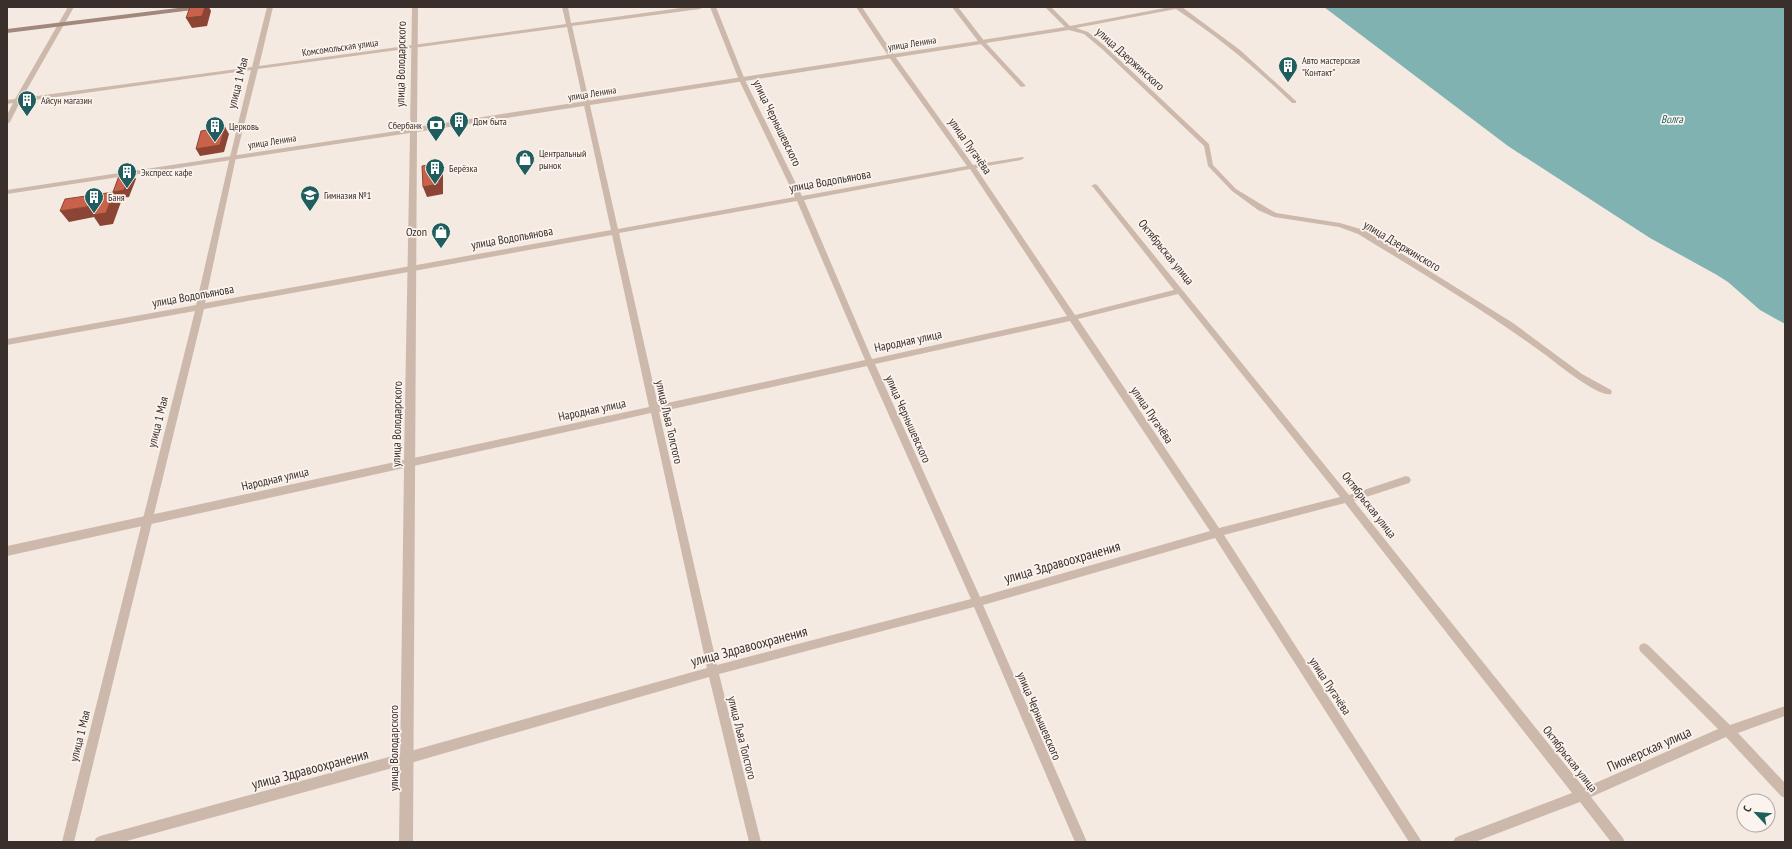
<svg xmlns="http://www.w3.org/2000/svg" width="1792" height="849" viewBox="0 0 1792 849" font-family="'PT Sans Narrow',sans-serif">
	<rect width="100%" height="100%" fill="#f4eae1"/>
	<path fill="#7fb2b1" d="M1324,7H1785V324L1760,310L1728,282L1717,275L1650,238L1508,146Z"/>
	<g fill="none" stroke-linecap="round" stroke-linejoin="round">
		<path fill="#cdb9ac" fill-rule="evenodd" d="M68,7H74L22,98L252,67L267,7H273L259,66L566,24L562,7H568L571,23L688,7H703L700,9L572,26L618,229L795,197L739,80L710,7H716L745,80L802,196L967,166L889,57L856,7H862L894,55L973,165L1023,157L1024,158L1021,160L976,168L1075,315L1174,290L1093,187L1091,186L1095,184L1097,185L1349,495L1406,476L1409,477L1411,480L1409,483L1354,501L1584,788L1718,729L1640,651L1639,648L1640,645L1644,643L1648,645L1730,725L1785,706V716L1738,733L1785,783V798L1781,796L1726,737L1591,797L1623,838L1625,842H1611L1580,802L1475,842H1453L1455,838L1459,836L1572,793L1345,503L1224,535L1422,842H1409L1215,538L983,605L1087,842H1075L974,607L719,674L761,842H749L709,677L407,764L123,842H94L96,838L100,836L407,752L707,668L651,413L409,467L406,466L404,463L406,460L409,459L649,407L612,235L204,309L74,842H62L195,311L7,345V339L196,305L230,157L251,70L20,102L10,122L7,124V115L13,103L7,104V100L15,99ZM567,27L611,230L205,303L236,157L258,69ZM970,169L1067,316L872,359L804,200ZM797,201L865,360L658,405L619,233ZM1178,294L1340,497L1219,528L1078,319ZM1070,321L1210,531L980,597L875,364ZM867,366L971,599L717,665L659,412Z
			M1045,7H1051L1070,26L1170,7H1182L1240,50L1296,101V103H1292C1256,68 1218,37 1176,9L1076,28L1088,32L1106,47L1209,144L1213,165L1236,189L1264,206L1276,213L1340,223L1364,230L1513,323L1582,374L1611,390L1612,392L1611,394C1600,398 1557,364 1547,356C1487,312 1422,273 1358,234L1339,227L1274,217L1258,210L1232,191L1208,166L1204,146L1102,49L1084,34L1069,30L986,43L1026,86L1021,87L979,42L982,40L1065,27Z"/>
		<path fill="#cdb9ac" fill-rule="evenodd" d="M412,7H418L417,127L978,41L952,7H958L985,42L982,44L417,132L413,842H399L404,468L7,556V546L404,460L410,133L7,194V190L410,129Z"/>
		<path fill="#a1887d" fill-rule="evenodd" d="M186,7H204L201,9L7,33V29Z"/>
	</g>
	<path fill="#8c4534" d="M205,7H209L211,11L207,26L192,28L186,18Z
		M225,127L229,134L224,152L200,156L196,149Z
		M438,163L443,174V194L427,197L423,187Z
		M131,172L136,179L129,197L119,198L121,202L113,224L100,226L94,217L69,222L60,211L92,206L113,192Z"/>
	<path fill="#c8624a" stroke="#8c4534" d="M190,7H205L202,16L186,18Z
		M225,127L220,145L196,149L201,131Z
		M438,163L439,184L423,187L422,166Z
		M131,172L124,190L113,192L120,173Z
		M114,192L106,213L92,215L95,208L90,209L92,206L60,211L65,199Z"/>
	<defs>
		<g id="building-pin" transform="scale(1)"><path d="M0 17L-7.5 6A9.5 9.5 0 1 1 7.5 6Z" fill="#1f5d5e" stroke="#fbf4ee"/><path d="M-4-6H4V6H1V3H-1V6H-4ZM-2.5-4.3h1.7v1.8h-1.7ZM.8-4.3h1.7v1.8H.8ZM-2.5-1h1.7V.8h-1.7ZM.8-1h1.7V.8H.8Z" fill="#fff"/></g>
		<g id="bank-pin" transform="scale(1)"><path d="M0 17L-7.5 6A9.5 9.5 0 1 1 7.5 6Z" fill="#1f5d5e" stroke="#fbf4ee"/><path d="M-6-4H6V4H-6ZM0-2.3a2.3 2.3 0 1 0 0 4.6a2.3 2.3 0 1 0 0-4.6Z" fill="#fff"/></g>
		<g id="shop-pin" transform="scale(1)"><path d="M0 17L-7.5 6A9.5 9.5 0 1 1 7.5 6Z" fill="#1f5d5e" stroke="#fbf4ee"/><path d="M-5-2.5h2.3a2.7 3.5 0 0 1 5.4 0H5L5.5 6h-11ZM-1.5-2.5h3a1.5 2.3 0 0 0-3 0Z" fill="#fff"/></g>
		<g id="school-pin" transform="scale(1)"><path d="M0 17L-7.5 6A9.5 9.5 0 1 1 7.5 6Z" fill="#1f5d5e" stroke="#fbf4ee"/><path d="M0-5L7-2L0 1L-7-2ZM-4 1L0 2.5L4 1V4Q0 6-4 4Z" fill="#fff"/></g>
	</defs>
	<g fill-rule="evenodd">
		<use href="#building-pin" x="1288" y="66"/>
		<use href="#building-pin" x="27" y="100"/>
		<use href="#building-pin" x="459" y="121"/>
		<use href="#bank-pin" x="436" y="125"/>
		<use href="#building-pin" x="215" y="126"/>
		<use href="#shop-pin" x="525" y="159"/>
		<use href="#building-pin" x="435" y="168"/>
		<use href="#building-pin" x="127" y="172"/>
		<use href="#school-pin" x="310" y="195"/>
		<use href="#building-pin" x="94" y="197"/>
		<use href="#shop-pin" x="441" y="232"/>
	</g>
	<g text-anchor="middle" stroke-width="3.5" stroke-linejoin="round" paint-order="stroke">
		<g font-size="10" fill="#3b2f2b" stroke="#fbf4ee">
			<text transform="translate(912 43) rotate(-9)" y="4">улица Ленина</text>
			<text transform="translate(340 47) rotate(-8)" y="4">Комсомольская улица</text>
			<text transform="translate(592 93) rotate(-9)" y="4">улица Ленина</text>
			<text transform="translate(272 141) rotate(-9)" y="4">улица Ленина</text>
		</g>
		<g font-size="10" fill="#3b2f2b" stroke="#fbf4ee" text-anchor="start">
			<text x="1302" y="64">Авто мастерская<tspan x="1302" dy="12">"Контакт"</tspan></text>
			<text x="41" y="104">Айсун магазин</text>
			<text x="473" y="125">Дом быта</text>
			<text x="422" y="129" text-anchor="end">Сбербанк</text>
			<text x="229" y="130">Церковь</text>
			<text x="539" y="157">Центральный<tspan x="539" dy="12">рынок</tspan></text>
			<text x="449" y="172">Берёзка</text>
			<text x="141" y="176">Экспресс кафе</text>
			<text x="324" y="199">Гимназия №1</text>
			<text x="108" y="201">Баня</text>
		</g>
		<g font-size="11" font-style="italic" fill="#1f5d5e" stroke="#fbf4ee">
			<text x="1672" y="123">Волга</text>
		</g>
		<g font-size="12" fill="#3b2f2b" stroke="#fbf4ee">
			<text transform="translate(1130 59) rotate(42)" y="4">улица Дзержинского</text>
			<text transform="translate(401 64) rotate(-89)" y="4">улица Володарского</text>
			<text transform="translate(238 83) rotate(-76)" y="4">улица 1 Мая</text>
			<text transform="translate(777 123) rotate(64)" y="4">улица Чернышевского</text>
			<text transform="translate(970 146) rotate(55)" y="4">улица Пугачёва</text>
			<text transform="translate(830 181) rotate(-10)" y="4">улица Водопьянова</text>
			<text transform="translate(512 238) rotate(-10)" y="4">улица Водопьянова</text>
			<text transform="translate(1402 246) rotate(31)" y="4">улица Дзержинского</text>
			<text transform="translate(1166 252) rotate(51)" y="4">Октябрьская улица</text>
			<text transform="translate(193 296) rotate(-10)" y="4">улица Водопьянова</text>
			<text transform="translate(908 341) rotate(-12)" y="4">Народная улица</text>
			<text transform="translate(592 410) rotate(-12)" y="4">Народная улица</text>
			<text transform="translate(1152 415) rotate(56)" y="4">улица Пугачёва</text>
			<text transform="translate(908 419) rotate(66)" y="4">улица Чернышевского</text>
			<text transform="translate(158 422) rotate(-76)" y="4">улица 1 Мая</text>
			<text transform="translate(669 422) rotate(77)" y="4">улица Льва Толстого</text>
			<text transform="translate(397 424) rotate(-89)" y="4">улица Володарского</text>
			<text transform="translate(275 479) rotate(-13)" y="4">Народная улица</text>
			<text transform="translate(1369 505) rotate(52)" y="4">Октябрьская улица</text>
			<text transform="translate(1330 686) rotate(57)" y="4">улица Пугачёва</text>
			<text transform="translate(1039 716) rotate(67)" y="4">улица Чернышевского</text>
			<text transform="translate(80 736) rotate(-76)" y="4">улица 1 Мая</text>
			<text transform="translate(742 738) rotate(76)" y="4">улица Льва Толстого</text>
			<text transform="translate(394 748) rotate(-90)" y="4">улица Володарского</text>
			<text transform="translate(1570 759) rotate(52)" y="4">Октябрьская улица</text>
		</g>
		<g font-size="12" fill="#3b2f2b" stroke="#fbf4ee" text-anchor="end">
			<text x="427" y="236">Ozon</text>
		</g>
		<g font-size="14" fill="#3b2f2b" stroke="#fbf4ee">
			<text transform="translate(1062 562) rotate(-16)" y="5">улица Здравоохранения</text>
			<text transform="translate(749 646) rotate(-15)" y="5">улица Здравоохранения</text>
			<text transform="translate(1649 749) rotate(-24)" y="5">Пионерская улица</text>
			<text transform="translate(310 769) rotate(-15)" y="5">улица Здравоохранения</text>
		</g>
	</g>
	<rect width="1792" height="849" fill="none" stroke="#3b2f2b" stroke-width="16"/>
	<g transform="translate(1756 813) rotate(296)"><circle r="19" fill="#fbf4ee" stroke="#aea5a0"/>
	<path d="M0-3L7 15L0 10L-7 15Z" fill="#1f5d5e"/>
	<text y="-6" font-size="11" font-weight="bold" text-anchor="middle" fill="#3b2f2b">С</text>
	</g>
</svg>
